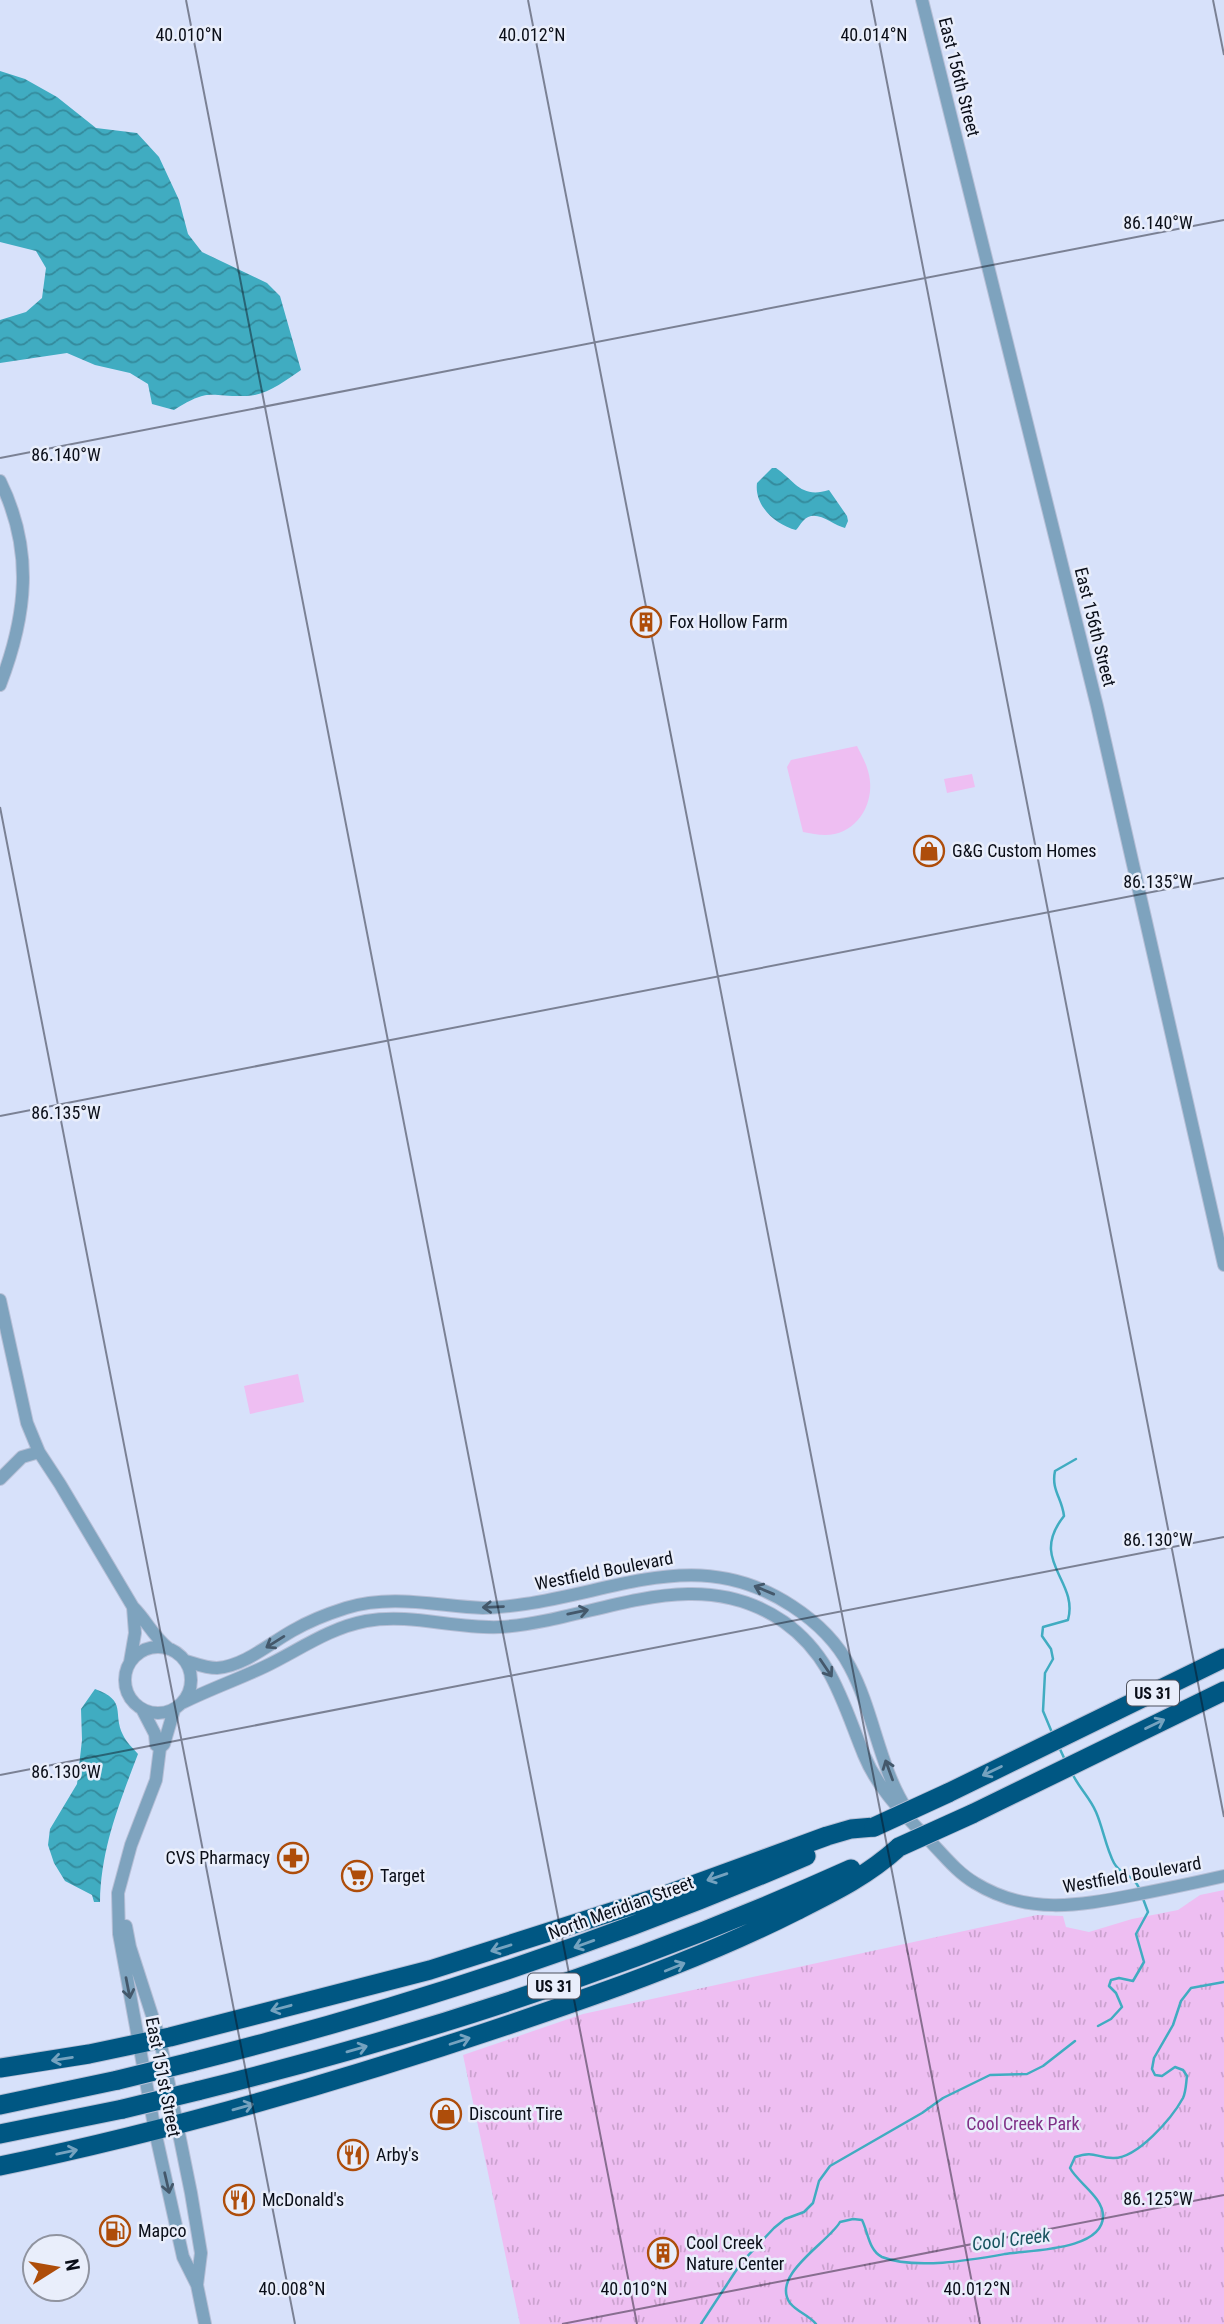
<svg xmlns="http://www.w3.org/2000/svg" width="1224" height="2324" viewBox="0 0 1224 2324" font-family="'Roboto Condensed',sans-serif">
	<defs>
		<pattern id="grass-tufts" width="24" height="20" patternUnits="userSpaceOnUse" patternTransform="scale(1.75)"><rect width="24" height="20" fill="#eebef2"/><path d="M3 7l-1-3M5 7V3M7 7l1-3M15 17l-1-3M17 17v-4M19 17l1-3" fill="none" stroke="#cba2cf"/></pattern>
		<pattern id="water-waves" width="16" height="10" patternUnits="userSpaceOnUse" patternTransform="scale(1.75)"><rect width="16" height="10" fill="#40acc1"/><path d="M0 5q4-4 8 0t8 0" fill="none" stroke="#348a9c"/></pattern>
	</defs>
	<rect width="100%" height="100%" fill="#d7e1fa"/>
	<path fill="url(#grass-tufts)" d="M1224,1890V2324H520L463,2055L583,2014L1037,1915L1063,1916L1066,1927L1089,1932L1132,1919L1178,1910L1200,1895Z"/>
	<path fill="#eebef2" d="M857,746C861,754 866,763 868,771C877,801 858,835 825,835C818,835 810,833 803,832L787,767L791,760Z
		M972,774L975,787L947,793L944,779Z
		M298,1374L304,1402L250,1414L244,1386Z"/>
	<path fill="url(#water-waves)" d="M0,71L25,79L57,97L96,128L137,133L159,157L179,200L188,234L202,252L267,283L280,296L301,370C285,381 267,395 247,396C209,397 210,387 174,410L152,404L148,384L130,373L95,365L67,353L0,363V320L26,312L42,298L46,268L36,251L0,242Z
		M772,468H776C795,481 801,499 829,490L847,516L848,521L845,528C832,525 815,507 803,521C800,524 799,527 796,530C776,525 754,506 757,483Z
		M95,1689C128,1701 112,1713 123,1735C126,1742 133,1748 138,1754C119,1804 101,1848 100,1902H94L92,1895L65,1881L54,1863L48,1845L50,1829L77,1784L82,1740L81,1709Z"/>
	<g fill="none" stroke-linecap="round" stroke-linejoin="round">
		<path stroke="#40acc1" stroke-width="2.5" d="M1053,1735L1043,1711L1045,1673L1053,1659L1051,1649L1042,1636L1043,1627L1068,1620C1079,1580 1028,1561 1064,1516C1062,1498 1051,1490 1055,1471L1076,1459
			M1059,1747L1065,1760
			M1073,1775C1080,1789 1090,1798 1096,1812C1103,1828 1106,1848 1114,1863C1121,1876 1134,1874 1140,1890
			M1098,2026L1111,2019L1122,2007L1116,1993L1109,1986L1111,1980L1119,1978L1133,1981L1144,1962L1136,1934L1148,1912L1142,1896
			M701,2324L741,2263L774,2228L785,2219L804,2212L813,2203L819,2181L830,2166L922,2113L943,2098L990,2075L1027,2074L1043,2066L1075,2041
			M816,2324C809,2315 797,2312 790,2303C770,2275 829,2242 840,2222L853,2219L862,2220C868,2232 869,2251 882,2257C915,2270 971,2260 1005,2254C1028,2250 1103,2251 1103,2216C1103,2197 1078,2183 1070,2168L1075,2157C1094,2150 1097,2158 1113,2158C1137,2159 1172,2118 1183,2098C1186,2092 1186,2083 1187,2076L1183,2070L1175,2067L1162,2076L1155,2075L1152,2069L1154,2058L1173,2025L1181,2001L1191,1988L1224,1982"/>
		<g stroke="#b6bfd6" stroke-width="14">
			<path id="minor" d="M922,0L1097,706L1224,1265
				M0,481C34,550 27,615 0,685
				M0,1300L27,1423L39,1452L22,1457L0,1479
				M39,1452L60,1484L133,1607C147,1621 152,1635 169,1649
				M125 1680a33 33 0 1 1 66 0a33 33 0 1 1-66 0Z
				M186,1661C196,1664 206,1668 217,1668C244,1666 269,1644 292,1631C309,1621 327,1614 346,1608C392,1594 437,1606 483,1608C497,1608 511,1606 525,1604C621,1590 701,1546 792,1606C815,1621 837,1642 850,1667C874,1712 879,1767 907,1810
				M130,1662L135,1633L133,1607
				M182,1703C210,1689 239,1679 266,1666C299,1650 329,1628 366,1621C411,1613 455,1629 500,1627C595,1621 694,1559 784,1622C832,1656 843,1704 864,1755C878,1789 902,1812 926,1837C942,1853 956,1872 975,1883C1027,1915 1078,1906 1134,1895C1164,1889 1194,1883 1224,1876
				M142,1709L155,1734L156,1745L160,1748L156,1780L131,1845L118,1893L119,1934L155,2131L183,2257L197,2285L205,2324
				M160,1748L164,1744L174,1710
				M126,1926L130,1947L160,2040L191,2193L201,2253L197,2285"/>
		</g>
		<g stroke="#b6bfd6" stroke-width="21">
			<path id="highway" d="M948,1793L1224,1658
				M972,1814L1224,1691
				M191,2062C402,2009 607,1942 806,1856
				M0,2068L89,2054L170,2037L430,1970L671,1893L827,1836L851,1829L874,1827
				M197,2091C420,2036 640,1964 851,1869
				M0,2105L118,2080
				M0,2134L123,2109
				M0,2166C192,2126 380,2070 566,2005C645,1978 721,1949 796,1911C834,1892 867,1876 899,1847"/>
		</g>
		<use href="#minor" stroke="#7ea3be" stroke-width="12"/>
		<use href="#highway" stroke="#005783" stroke-width="19"/>
		<g stroke="#b6bfd6" stroke-width="21" stroke-linecap="butt">
			<path id="highway-bridge" d="M874,1827L948,1793
				M899,1847L972,1814
				M118,2080L191,2062
				M123,2109L197,2091"/>
		</g>
		<use href="#highway-bridge" stroke="#005783" stroke-width="19"/>
	</g>
	<defs><path id="oneway-shaft" d="M-6 0H5M1.5-3L5.5 0L1.5 3" fill="none" stroke-width="1.6" stroke-linecap="round" stroke-linejoin="round" transform="scale(1.75)"/></defs>
	<g stroke="#44586b">
		<use href="#oneway-shaft" transform="translate(764 1590) rotate(-157)"/>
		<use href="#oneway-shaft" transform="translate(493 1607) rotate(178)"/>
		<use href="#oneway-shaft" transform="translate(578 1612) rotate(-12)"/>
		<use href="#oneway-shaft" transform="translate(275 1642) rotate(148)"/>
		<use href="#oneway-shaft" transform="translate(826 1668) rotate(56)"/>
		<use href="#oneway-shaft" transform="translate(889 1770) rotate(-110)"/>
		<use href="#oneway-shaft" transform="translate(128 1988) rotate(79)"/>
		<use href="#oneway-shaft" transform="translate(167 2183) rotate(77)"/>
	</g>
	<g stroke="#74a2bf">
		<use href="#oneway-shaft" transform="translate(1155 1724) rotate(-26)"/>
		<use href="#oneway-shaft" transform="translate(992 1771) rotate(154)"/>
		<use href="#oneway-shaft" transform="translate(717 1877) rotate(161)"/>
		<use href="#oneway-shaft" transform="translate(584 1944) rotate(160)"/>
		<use href="#oneway-shaft" transform="translate(501 1948) rotate(163)"/>
		<use href="#oneway-shaft" transform="translate(675 1967) rotate(-22)"/>
		<use href="#oneway-shaft" transform="translate(281 2008) rotate(165)"/>
		<use href="#oneway-shaft" transform="translate(460 2041) rotate(-18)"/>
		<use href="#oneway-shaft" transform="translate(357 2049) rotate(-16)"/>
		<use href="#oneway-shaft" transform="translate(62 2059) rotate(171)"/>
		<use href="#oneway-shaft" transform="translate(243 2107) rotate(-16)"/>
		<use href="#oneway-shaft" transform="translate(67 2152) rotate(-12)"/>
	</g>
	<path fill="none" stroke="#0a0e18" stroke-width="2" stroke-opacity="0.45" d="M186,0L637,2324M528,0L980,2324M871,0L1224,1817M1213,0L1224,55M0,458L1224,220M0,807L295,2324M0,1116L1224,878M0,1775L1224,1537M562,2324L1224,2195"/>
	<defs>
		<g id="building-ring" transform="scale(1.575)"><circle r="9.5" fill="#e9eefb" stroke="#ae4d0a" stroke-width="1.5"/><path d="M-4-6H4V6H1V3H-1V6H-4ZM-2.5-4.3h1.7v1.8h-1.7ZM.8-4.3h1.7v1.8H.8ZM-2.5-1h1.7V.8h-1.7ZM.8-1h1.7V.8H.8Z" fill="#ae4d0a"/></g>
		<g id="shop-ring" transform="scale(1.575)"><circle r="9.5" fill="#e9eefb" stroke="#ae4d0a" stroke-width="1.5"/><path d="M-5-2.5h2.3a2.7 3.5 0 0 1 5.4 0H5L5.5 6h-11ZM-1.5-2.5h3a1.5 2.3 0 0 0-3 0Z" fill="#ae4d0a"/></g>
		<g id="pharmacy-ring" transform="scale(1.575)"><circle r="9.5" fill="#e9eefb" stroke="#ae4d0a" stroke-width="1.5"/><path d="M-2-6h4v4h4v4h-4v4h-4v-4h-4v-4h4Z" fill="#ae4d0a"/></g>
		<g id="supermarket-ring" transform="scale(1.575)"><circle r="9.5" fill="#e9eefb" stroke="#ae4d0a" stroke-width="1.5"/><path d="M-6-5.5h2.5l.6 2H6L4.5 2H-2.5L-4.4-4H-6ZM-1.5 3.2a1.3 1.3 0 1 0 .1 0ZM3 3.2a1.3 1.3 0 1 0 .1 0Z" fill="#ae4d0a"/></g>
		<g id="restaurant-ring" transform="scale(1.575)"><circle r="9.5" fill="#e9eefb" stroke="#ae4d0a" stroke-width="1.5"/><path d="M-5-6h1v4h1v-4h1v4h1v-4h1v5L-1.5 .5V6h-2V.5L-5-1ZM5-6V6H3V1.5H1.5Q1.5-4 5-6Z" fill="#ae4d0a"/></g>
		<g id="fuel-ring" transform="scale(1.575)"><circle r="9.5" fill="#e9eefb" stroke="#ae4d0a" stroke-width="1.5"/><path d="M-5.5-6h7V0h2V4h1.3V-2.5L3-4.5l.8-.8L6-3V5H2.5V1h-1V6h-7ZM-4.2-4.7v3.2H.2V-4.7Z" fill="#ae4d0a"/></g>
	</defs>
	<g fill-rule="evenodd">
		<use href="#building-ring" x="646" y="622"/>
		<use href="#shop-ring" x="929" y="851"/>
		<use href="#pharmacy-ring" x="293" y="1858"/>
		<use href="#supermarket-ring" x="357" y="1876"/>
		<use href="#shop-ring" x="446" y="2114"/>
		<use href="#restaurant-ring" x="353" y="2155"/>
		<use href="#restaurant-ring" x="239" y="2200"/>
		<use href="#fuel-ring" x="115" y="2231"/>
		<use href="#building-ring" x="663" y="2253"/>
	</g>
	<g text-anchor="middle" stroke-width="5" stroke-linejoin="round" paint-order="stroke">
		<g fill="#e9eefb" stroke="#4d515c" stroke-width="2">
			<rect x="1127" y="1680.5" width="52" height="25" rx="5"/>
			<rect x="528" y="1973.5" width="52" height="25" rx="5"/>
		</g>
		<g font-size="16" font-weight="bold" fill="#0a0e18">
			<text x="1153" y="1699">US 31</text>
			<text x="554" y="1992">US 31</text>
		</g>
		<g font-size="18" fill="#0a0e18" stroke="#e9eefb">
			<text transform="translate(959 77) rotate(76)" y="6">East 156th Street</text>
			<text transform="translate(1095 627) rotate(76)" y="6">East 156th Street</text>
			<text transform="translate(604 1571) rotate(-11)" y="6">Westfield Boulevard</text>
			<text transform="translate(1132 1875) rotate(-10)" y="6">Westfield Boulevard</text>
			<text transform="translate(621 1908) rotate(-20)" y="6">North Meridian Street</text>
			<text transform="translate(163 2077) rotate(79)" y="6">East 151st Street</text>
		</g>
		<g font-size="18" fill="#0a0e18" stroke="#e9eefb" text-anchor="start">
			<text x="669" y="628">Fox Hollow Farm</text>
			<text x="952" y="857">G&amp;G Custom Homes</text>
			<text x="270" y="1864" text-anchor="end">CVS Pharmacy</text>
			<text x="380" y="1882">Target</text>
			<text x="469" y="2120">Discount Tire</text>
			<text x="376" y="2161">Arby's</text>
			<text x="262" y="2206">McDonald's</text>
			<text x="138" y="2237">Mapco</text>
			<text x="686" y="2249">Cool Creek<tspan x="686" dy="21">Nature Center</tspan></text>
		</g>
		<g font-size="18" fill="#7e2f86" stroke="#e9eefb">
			<text x="1023" y="2130">Cool Creek Park</text>
		</g>
		<g font-size="19" font-style="italic" fill="#18545f" stroke="#e9eefb">
			<text transform="translate(1011 2239) rotate(-7)" y="7">Cool Creek</text>
		</g>
	</g>
	<g font-size="18" text-anchor="middle" fill="#0a0e18" stroke="#e9eefb" stroke-width="5" stroke-linejoin="round" paint-order="stroke">
		<text x="189" y="41">40.010°N</text>
		<text x="532" y="41">40.012°N</text>
		<text x="874" y="41">40.014°N</text>
		<text x="1158" y="229">86.140°W</text>
		<text x="66" y="461">86.140°W</text>
		<text x="1158" y="888">86.135°W</text>
		<text x="66" y="1119">86.135°W</text>
		<text x="1158" y="1546">86.130°W</text>
		<text x="66" y="1778">86.130°W</text>
		<text x="1158" y="2205">86.125°W</text>
		<text x="292" y="2295">40.008°N</text>
		<text x="634" y="2295">40.010°N</text>
		<text x="977" y="2295">40.012°N</text>
	</g>
	<g transform="translate(56 2268) rotate(79)"><circle r="33" fill="#e9eefb" stroke="#9094a0" stroke-width="2"/>
	<path d="M0-5L12 26L0 18L-12 26Z" fill="#ae4d0a"/>
	<text y="-10" font-size="19" font-weight="bold" text-anchor="middle" fill="#0a0e18">N</text>
	</g>
</svg>
